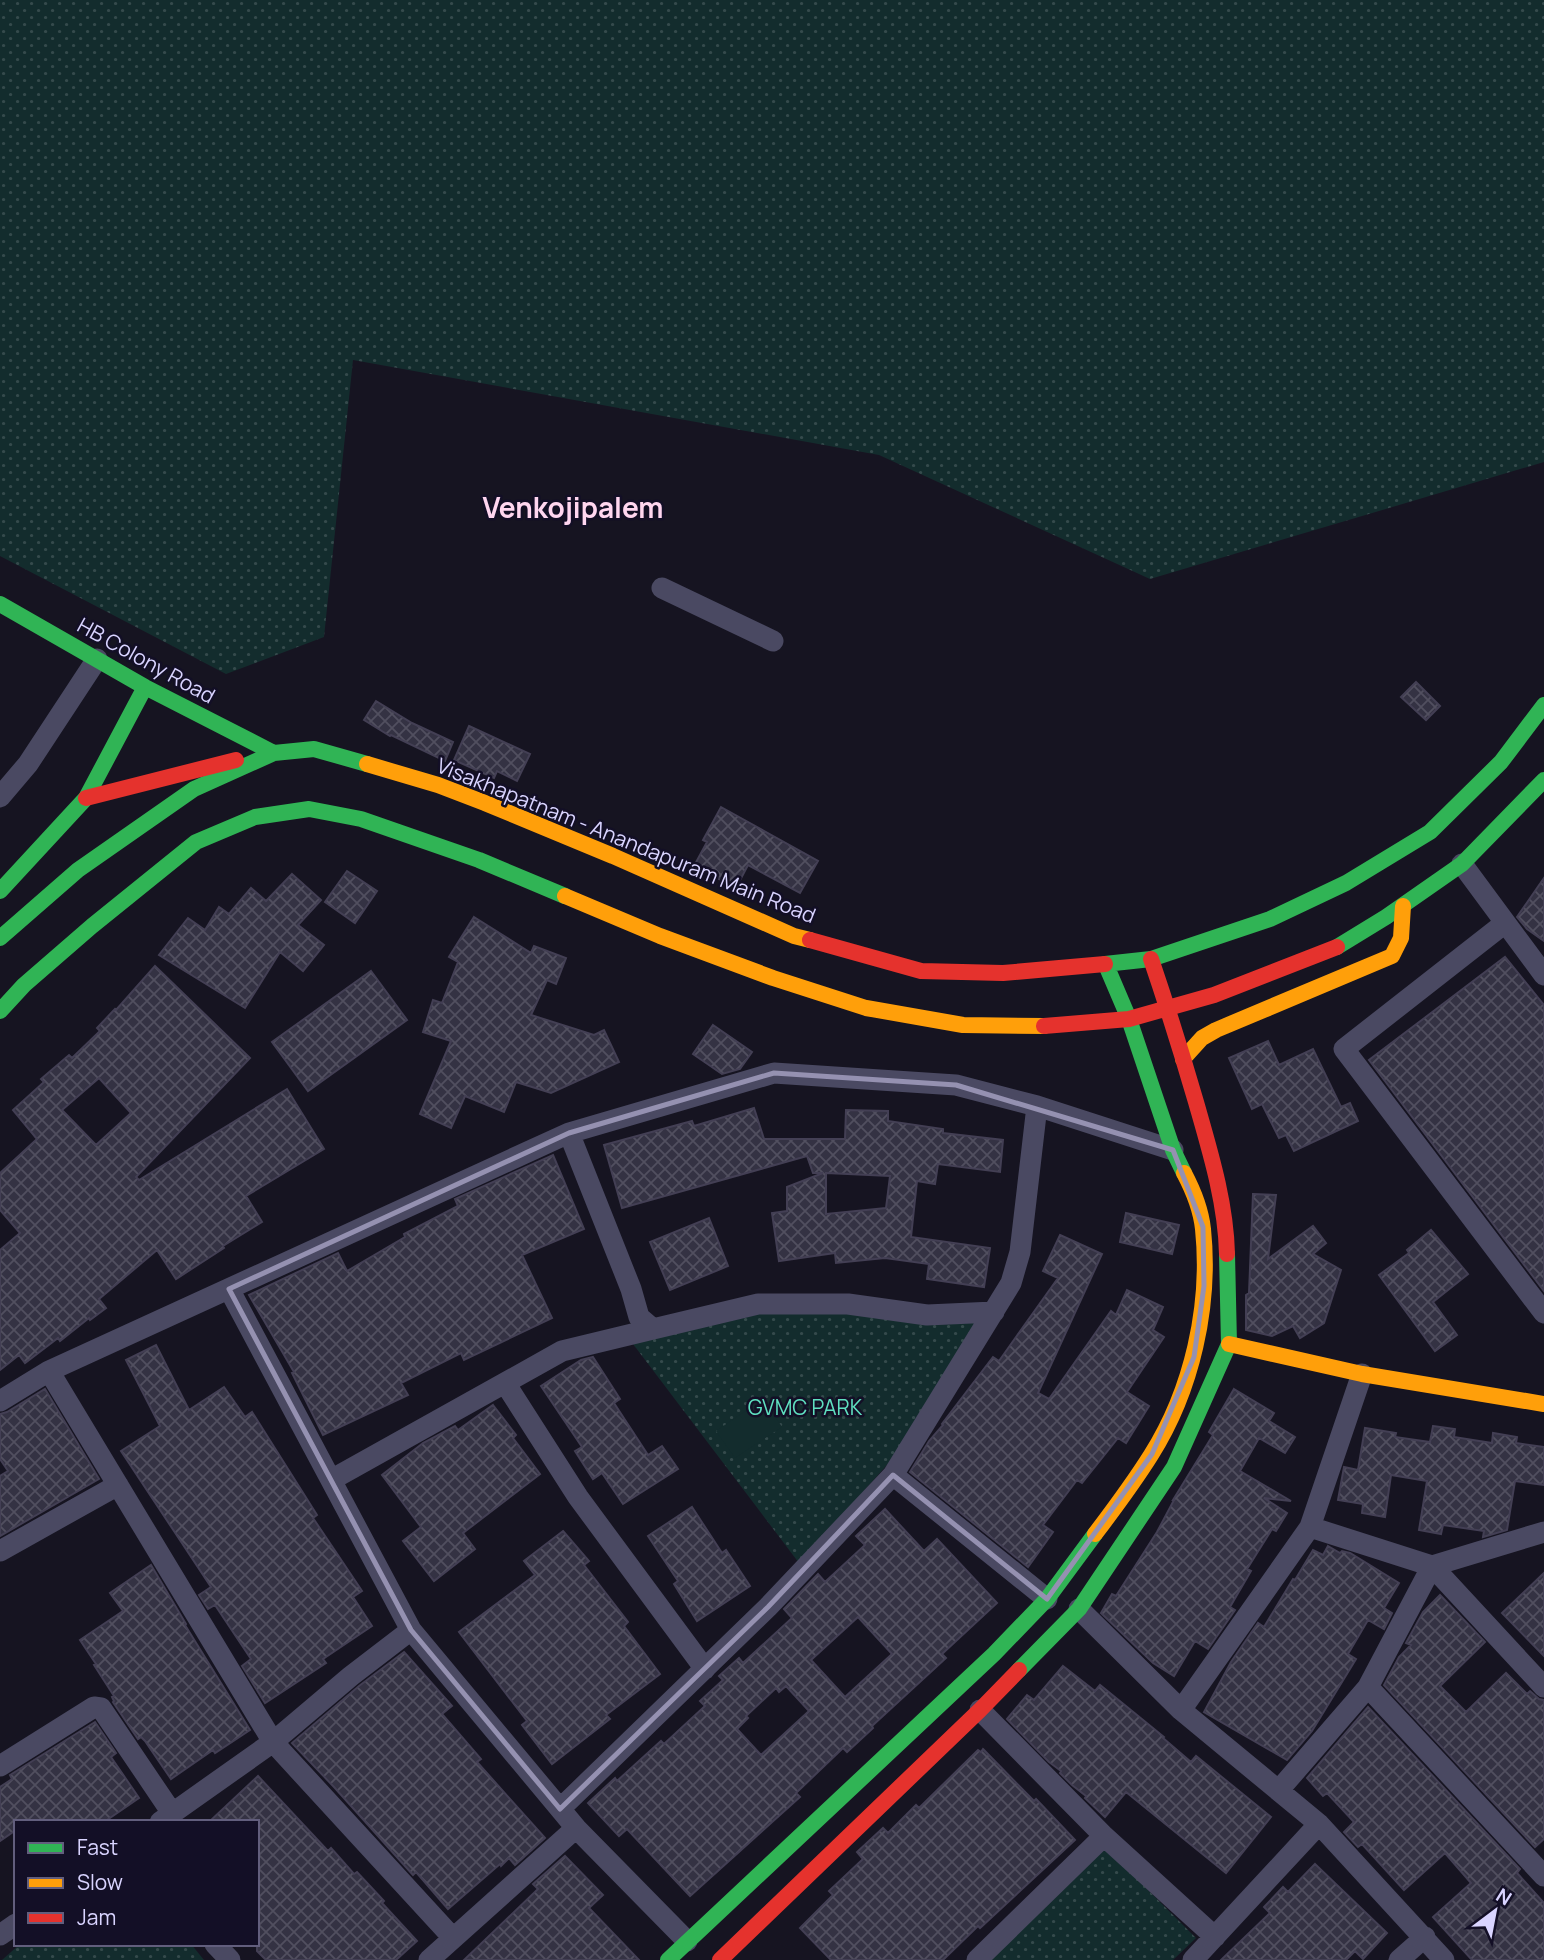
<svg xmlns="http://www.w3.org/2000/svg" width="1544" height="1960" viewBox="0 0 1544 1960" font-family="Manrope,sans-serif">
	<defs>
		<pattern id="grass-dots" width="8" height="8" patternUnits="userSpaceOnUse" patternTransform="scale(1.75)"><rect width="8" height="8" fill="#132c2d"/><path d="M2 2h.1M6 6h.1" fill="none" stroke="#354a4c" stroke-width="1.8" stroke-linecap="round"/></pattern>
		<pattern id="building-cross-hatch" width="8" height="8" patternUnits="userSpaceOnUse" patternTransform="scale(1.75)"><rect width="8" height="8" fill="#343243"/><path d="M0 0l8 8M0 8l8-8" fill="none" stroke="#514f5f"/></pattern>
	</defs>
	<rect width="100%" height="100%" fill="#161421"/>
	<path fill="url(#grass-dots)" d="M0,0H1544V462L1150,579L879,455L353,360L324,637L226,674L0,556Z
		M755,1309L986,1317L896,1455L799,1563L630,1340Z
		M1105,1847L1196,1938L1173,1960H990Z
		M20,1944H191L204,1960H2Z"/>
	<path fill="#132c2d" d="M763,1399L782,1427L735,1458L716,1431Z"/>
	<path fill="url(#building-cross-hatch)" stroke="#433f54" stroke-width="2" fill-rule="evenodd" d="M1416,682L1440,706L1426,720L1401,697Z
		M376,701L412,723L453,742L445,761L391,735L390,736L364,720Z
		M469,726L530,754L517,781L497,771L494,778L454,760Z
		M721,807L818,861L800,893L748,865L736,888L694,866L707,842L703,840Z
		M347,871L377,891L355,923L325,902Z
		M292,874L321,900L298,925L324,945L303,971L280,952L245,1008L159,955L188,918L205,930L219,907L229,914L251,888L266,901Z
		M1544,878V941L1527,929L1517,917Z
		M474,917L531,953L534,946L566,958L556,984L547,980L531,1015L594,1035L604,1030L619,1062L551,1093L516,1082L504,1112L465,1096L451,1128L420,1114L451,1041L423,1032L433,1000L442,1003L458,962L449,957Z
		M1505,957L1544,1005V1291L1369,1060Z
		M155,966L250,1058L136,1177L139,1180L287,1089L324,1149L246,1196L262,1222L223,1246L224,1248L176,1279L157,1250L99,1299L106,1308L90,1320L89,1318L60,1341L58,1338L25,1363L19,1355L0,1370V1250L20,1233L0,1210V1173L37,1139L13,1110L44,1082L41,1079L69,1055L72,1058L100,1031L97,1028L115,1009L116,1010ZM99,1078L131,1113L96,1145L62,1110Z
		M371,971L407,1020L308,1091L272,1042Z
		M713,1025L752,1052L740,1069L722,1074L693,1054Z
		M1268,1041L1279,1065L1313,1049L1341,1107L1350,1103L1358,1121L1294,1151L1286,1135L1279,1138L1262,1104L1252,1109L1229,1058Z
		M754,1108L764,1139H845L846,1110L888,1111V1121L943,1129V1133L1003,1140L1000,1172L938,1164L935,1184L917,1181L911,1237L990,1248L984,1287L927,1279L929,1264L885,1258L836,1263L835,1253L779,1261L772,1213L787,1211V1187L823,1173H813L807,1156L622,1208L604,1145L692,1121L694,1126ZM826,1173L890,1176L886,1208L826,1214Z
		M553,1155L584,1229L522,1255L552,1318L464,1360L461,1353L401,1383L408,1395L323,1435L292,1373L294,1372L249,1295L338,1253L347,1271L405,1237L404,1234L458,1206L455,1199Z
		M1253,1194L1276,1195L1268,1259L1313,1226L1326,1243L1313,1254L1341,1270L1324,1323L1300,1338L1293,1326L1272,1336L1246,1330V1295L1249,1293Z
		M1126,1213L1179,1225L1172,1254L1120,1242Z
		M709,1218L728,1266L670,1290L650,1242Z
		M1431,1230L1468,1274L1433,1302L1457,1335L1435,1351L1379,1275L1409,1253L1407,1250Z
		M1060,1235L1102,1254L1038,1393L1049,1399L1111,1311L1116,1315L1127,1290L1163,1307L1153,1330L1164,1337L1127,1392L1149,1406L1126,1443L1118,1438L1082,1483L1077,1480L1043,1525L1053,1532L1028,1567L910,1472L929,1441L943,1425L942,1424L993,1357L999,1361L1058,1278L1043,1271Z
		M156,1345L189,1410L224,1387L245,1417L252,1412L317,1515L313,1518L362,1591L353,1597L372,1626L323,1659L326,1663L265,1703L242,1666L251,1659L215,1605L208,1609L199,1595L211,1587L121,1451L160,1426L126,1360Z
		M593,1357L620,1399L614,1403L648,1455L662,1446L678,1469L623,1504L602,1473L593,1479L575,1451L582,1447L541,1386L581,1360Z
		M45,1389L99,1479L0,1536V1476L8,1471L0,1459V1414L7,1412Z
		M1234,1389L1274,1413L1269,1421L1295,1437L1285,1453L1259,1438L1240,1471L1291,1501L1264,1498L1287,1513L1276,1531L1272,1529L1247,1569L1251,1571L1230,1607L1235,1610L1208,1649L1195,1641L1174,1676L1153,1663L1101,1613L1112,1594L1116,1596L1157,1532L1174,1500H1173L1213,1435L1209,1432Z
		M493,1405L516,1435L513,1438L540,1474L463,1533L475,1549L434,1581L403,1541L421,1527L382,1475L423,1443L455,1426L458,1430Z
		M1433,1426L1455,1429L1454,1437L1492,1443L1493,1433L1517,1437L1516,1443L1544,1447V1485L1515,1481L1507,1530L1483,1537L1484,1531L1443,1525L1441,1534L1419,1530L1427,1481L1391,1475L1385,1517L1362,1513L1363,1504L1338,1500L1344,1467L1358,1470L1365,1428L1396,1433L1395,1437L1430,1442Z
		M692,1507L722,1553L726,1550L750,1586L697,1621L674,1584L678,1581L648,1536Z
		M885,1509L924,1551L937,1539L997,1603L942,1654L946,1658L872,1726L873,1728L847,1752L843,1748L796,1793L800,1797L690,1896L627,1829L619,1836L588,1803L615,1778L617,1781L661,1741L664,1744L705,1706L700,1701L723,1680L719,1676L739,1658L743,1663L792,1618L784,1609L818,1574L825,1582L865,1545L856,1536ZM858,1617L892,1654L845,1697L811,1660ZM786,1686L809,1711L761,1755L737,1729L748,1718L746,1716L776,1688L779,1692Z
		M563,1531L589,1561L584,1565L628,1622L624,1626L660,1674L606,1715L610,1719L552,1764L522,1725L527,1721L459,1632L535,1575L524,1561Z
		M1328,1546L1340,1553L1342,1551L1350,1553L1399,1583L1384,1608L1392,1613L1384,1629L1368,1620L1348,1654L1356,1659L1312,1731L1287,1760L1204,1712L1231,1662L1258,1623L1264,1627L1293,1579L1295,1580L1313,1550L1323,1555Z
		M151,1565L186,1624L185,1625L250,1730L215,1753L213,1750L171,1779L145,1741L141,1737L138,1739L113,1702L114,1701L112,1697L114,1696L94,1665L96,1664L80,1640L123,1611L110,1593Z
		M1544,1573V1656L1502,1613Z
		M1440,1595L1485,1642L1440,1686L1466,1712L1506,1673L1527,1694L1530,1691L1539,1699L1544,1700V1839L1535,1847L1384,1685L1399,1657L1411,1645L1406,1643L1423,1612Z
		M404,1652L452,1706L442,1714L481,1759L477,1762L545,1838L515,1865L509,1858L501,1866L500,1864L448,1909L416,1872L413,1875L334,1787L292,1743L359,1686Z
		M1063,1666L1095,1691L1100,1685L1164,1737L1163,1738L1191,1762L1196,1756L1271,1817L1226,1873L1126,1792L1105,1817L1085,1798L1086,1796L1072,1785L1060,1773L1061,1771L1049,1762L1007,1719L1027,1695L1034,1700Z
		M1368,1707L1520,1869L1517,1873L1544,1903V1960H1472L1433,1917L1471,1883L1445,1853L1404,1890L1362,1844L1358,1847L1344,1832L1354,1822L1327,1793L1323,1796L1307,1778Z
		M95,1722L116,1753L111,1757L139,1798L104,1822H16V1830L0,1841V1787L12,1779L10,1775Z
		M983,1749L1034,1801L1036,1799L1075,1840L980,1928L978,1926L943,1960H831L800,1928L833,1895L829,1891L863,1859L857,1852L883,1828L888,1833L916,1805L919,1808L978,1750L981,1752Z
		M258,1776L328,1851L331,1848L354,1874L357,1872L384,1901L382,1903L417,1941L396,1960H266L257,1951V1822H209Z
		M565,1856L603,1895L589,1908L639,1960H464L538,1889L533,1884Z
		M1315,1864L1387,1933L1363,1959L1355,1951L1346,1960H1221L1270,1913L1264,1907L1283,1887L1288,1892Z"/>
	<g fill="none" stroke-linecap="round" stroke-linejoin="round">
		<path stroke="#4a4962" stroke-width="21" d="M662,588L773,641
			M0,797L28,764L97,659
			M1462,864L1544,975
			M1505,923L1344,1049L1544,1313
			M569,1133L631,1289L639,1317L653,1329L758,1304H848L927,1315L994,1312
			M229,1289L411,1630
			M49,1371L273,1742L453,1938
			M505,1383L578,1497L705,1669
			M0,1401L49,1371L569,1133L774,1073L956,1085L1037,1106L1173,1150
			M893,1475L1047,1599
			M331,1480L562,1351L653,1329
			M1310,1527L1432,1566L1544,1687
			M1544,1532L1432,1566L1368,1687L1544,1876
			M0,1551L118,1485
			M1079,1609L1181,1710L1319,1824L1444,1960
			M1181,1710L1310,1527L1362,1374
			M0,1766L94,1707L101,1708L172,1813
			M1279,1790L1368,1687
			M560,1809L768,1607L893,1475L1011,1283L1020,1252L1037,1106
			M160,1822L273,1742L351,1676L411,1630L576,1828L687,1941
			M1104,1836L1215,1937
			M0,1935L16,1924
			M215,1944L230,1960
			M429,1960L576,1828
			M977,1960L1104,1836L980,1710
			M1193,1960L1319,1824
			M1399,1960L1425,1937"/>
		<path stroke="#30b455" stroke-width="16" d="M0,604L145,687L274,753
			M0,891L86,798L145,687
			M0,938L78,870L194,789L274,753L314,749L367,764
			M1337,947L1386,917L1462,864L1544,780
			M1105,964L1151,959L1270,919L1346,883L1430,832L1501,762L1544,705
			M1106,965L1129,1019L1173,1150L1184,1173
			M0,1011L24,985L92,926L196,842L255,817L309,809L361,819L479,860L565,896
			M1019,1670L1079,1609L1174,1467L1229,1344L1227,1254
			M668,1960L994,1654L1047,1599L1095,1534"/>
		<path stroke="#ff9f0a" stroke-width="16" d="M367,764L438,785L485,803L613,856L794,936L810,940
			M565,896L660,936L773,978L866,1008L963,1025L1044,1026
			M1183,1059L1202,1038L1216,1030L1392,956L1401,938L1403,906
			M1229,1344L1362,1374L1544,1404
			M1095,1534C1114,1509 1134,1482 1151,1455C1192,1390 1211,1306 1203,1229C1201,1210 1193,1190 1184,1173"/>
		<path stroke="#e5322d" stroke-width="16" d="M86,798L236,760
			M810,940L921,971L1003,973L1105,964
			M1151,959C1167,1006 1182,1054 1196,1102C1210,1151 1226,1203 1227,1254
			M1044,1026L1129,1019L1214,995L1337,947
			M720,1960L980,1710L1019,1670"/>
	</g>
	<path fill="none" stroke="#9591b1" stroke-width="5" stroke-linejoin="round" d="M774,1073L956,1085L1173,1150L1203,1227L1204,1286L1194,1357L1152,1454L1047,1599L893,1475L768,1607L560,1809L411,1630L229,1289L569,1133Z"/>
	<g text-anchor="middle" stroke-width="5" stroke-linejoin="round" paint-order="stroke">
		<g font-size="21" fill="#d9d4ff" stroke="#130f26">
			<text transform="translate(146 661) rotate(29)" y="7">HB Colony Road</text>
			<text transform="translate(626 841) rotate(22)" y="7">Visakhapatnam - Anandapuram Main Road</text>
		</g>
		<g font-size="21" fill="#5fe0c0" stroke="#130f26">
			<text x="805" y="1415">GVMC PARK</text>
		</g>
		<g font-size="28" font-weight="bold" fill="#ffd6f0" stroke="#130f26">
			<text x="573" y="518">Venkojipalem</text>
		</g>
	</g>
	<rect x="14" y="1820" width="245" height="126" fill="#130f26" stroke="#625e7d" stroke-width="2"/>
	<rect x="28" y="1843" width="35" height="10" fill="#30b455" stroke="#625e7d" stroke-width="2"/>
	<text x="77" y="1855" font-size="21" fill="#d9d4ff">Fast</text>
	<rect x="28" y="1878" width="35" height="10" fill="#ff9f0a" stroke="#625e7d" stroke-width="2"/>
	<text x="77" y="1890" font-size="21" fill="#d9d4ff">Slow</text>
	<rect x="28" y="1913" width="35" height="10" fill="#e5322d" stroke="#625e7d" stroke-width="2"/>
	<text x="77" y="1925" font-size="21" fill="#d9d4ff">Jam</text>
	<g transform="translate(1495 1911) rotate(32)" stroke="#130f26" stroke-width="5" paint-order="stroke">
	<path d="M0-5L12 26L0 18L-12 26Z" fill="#d9d4ff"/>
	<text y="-10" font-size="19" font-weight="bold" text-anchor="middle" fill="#d9d4ff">N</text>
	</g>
</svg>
